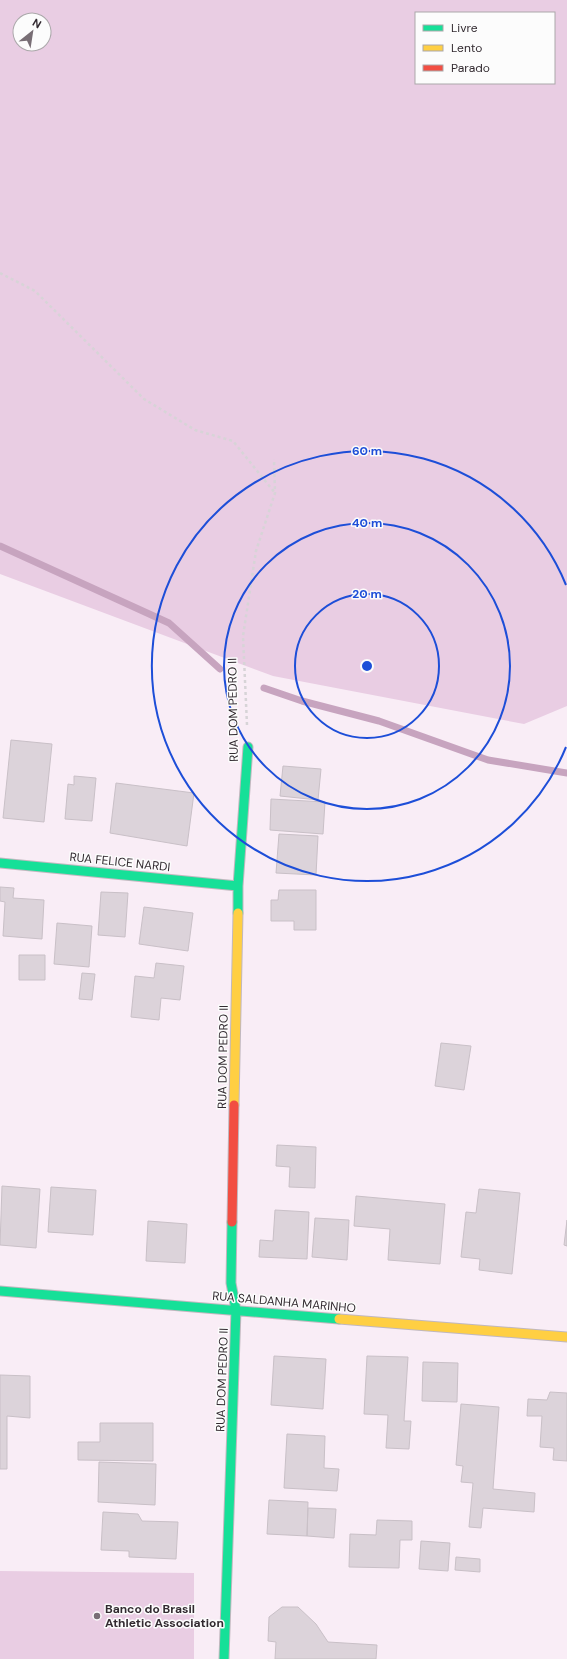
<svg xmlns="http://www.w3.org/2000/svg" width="567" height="1659" viewBox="0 0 567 1659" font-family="'DM Sans',sans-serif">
	<rect width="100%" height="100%" fill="#f9edf6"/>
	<path fill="#e9cde3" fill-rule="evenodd" d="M0,0H567V706L524,724L273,676L0,574ZM416,13H554V83H416ZM20,20H44V44H20Z
		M0,1571L194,1573V1659H0Z"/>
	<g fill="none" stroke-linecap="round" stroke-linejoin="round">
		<path stroke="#c7a4bf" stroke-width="7" d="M0,546L169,623L220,669
			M264,688L302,701L379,721L488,760L567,773"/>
	</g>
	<path fill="#dcd3da" stroke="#c9c0c7" d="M11,740L52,744L44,822L3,818Z
		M283,766L321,769L318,800L280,796Z
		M74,776L96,778L92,821L65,819L68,784L74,785Z
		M116,783L194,793L187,846L110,833Z
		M271,799L325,802L323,834L270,830Z
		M279,834L318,836L316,875L276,873Z
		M0,887L14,888L13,898L44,900L42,939L3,936L5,902L0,901Z
		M279,890H316V930H294V921H271V900H278Z
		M101,892L128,893L125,937L98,935Z
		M144,907L193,913L188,951L139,944Z
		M57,923L92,926L89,967L54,964Z
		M19,955H45V980H19Z
		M156,963L184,966L180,1000L161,998L159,1020L131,1017L135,976L154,978Z
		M82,973L95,974L92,1000L79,999Z
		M441,1043L471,1046L464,1090L435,1086Z
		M277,1145L316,1147L315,1188L289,1187L290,1167L276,1166Z
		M2,1186L40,1189L36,1248L0,1245Z
		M51,1187L96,1190L93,1235L48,1232Z
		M479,1189L520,1193L512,1274L479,1270L480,1259L461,1257L466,1212L476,1213Z
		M356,1196L445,1204L440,1264L388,1260L390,1229L354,1226Z
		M275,1210L309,1212L307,1259L259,1257L260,1240L273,1241Z
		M315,1218L349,1220L347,1260L312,1257Z
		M567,1220V1246L564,1245Z
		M148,1221L187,1224L185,1263L146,1261Z
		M274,1356L326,1359L323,1409L271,1405Z
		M367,1356L408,1357L404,1421H411L409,1449L386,1448L388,1415L364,1414Z
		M423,1362L458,1363L457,1402L422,1401Z
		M0,1375L30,1376V1418L7,1416V1469H0Z
		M550,1392L567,1393V1461L553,1460L554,1448L540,1447L542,1416H527L528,1399L547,1400Z
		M461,1404L499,1407L493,1489L535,1493L534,1512L483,1508L481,1528L469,1527L473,1483L461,1482L463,1466L456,1465Z
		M100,1423H153V1461L78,1460V1442H100Z
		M287,1434L325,1436L324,1468L339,1469L337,1491L284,1488Z
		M99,1462L156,1464L155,1505L98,1502Z
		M269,1500L308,1502L307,1536L267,1534Z
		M308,1508L336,1509L334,1538L307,1536Z
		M103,1512L138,1514L142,1521L178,1522L176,1559L129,1557V1551L101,1550Z
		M377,1520L412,1521V1540H400L399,1568L349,1567L350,1534L376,1535Z
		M421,1541L450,1543L448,1571L419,1569Z
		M456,1557L480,1559V1572L455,1570Z
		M282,1607H298L316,1624L328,1642L377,1645L376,1659H275L276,1642L268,1641L269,1617Z"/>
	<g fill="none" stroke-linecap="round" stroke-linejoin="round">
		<g stroke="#c1b8bf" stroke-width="11">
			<path id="fast" d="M0,863L238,886
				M238,913V886L248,747
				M0,1291L339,1319
				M224,1659L236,1310L231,1283L232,1222"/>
		</g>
		<g stroke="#c1b8bf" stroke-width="11">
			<path id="slow" d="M234,1105L238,913
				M339,1319L567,1337"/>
		</g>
		<g stroke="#c1b8bf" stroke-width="11">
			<path id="jam" d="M232,1222L234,1105"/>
		</g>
		<path stroke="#d7d4d7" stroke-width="2.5" stroke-dasharray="3 3" stroke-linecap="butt" d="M0,273L35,291L144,399L195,430L233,441L275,493
			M247,725L243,636L256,551L275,493L274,459"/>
		<use href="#fast" stroke="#16e098" stroke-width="9"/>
		<use href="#slow" stroke="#ffcf43" stroke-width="9"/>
		<use href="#jam" stroke="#f24e42" stroke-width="9"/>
	</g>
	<g fill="none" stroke="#1d4ed8" stroke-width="2">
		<circle cx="367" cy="666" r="72"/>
		<circle cx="367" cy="666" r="143"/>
		<path d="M566 747A215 215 0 1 1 566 585"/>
	</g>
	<circle fill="#786e75" stroke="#fcfcfc" stroke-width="1.5" cx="97" cy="1616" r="4"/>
	<g text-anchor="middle" stroke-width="3" stroke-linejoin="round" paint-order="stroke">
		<g font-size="12" fill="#322a30" stroke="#fcfcfc">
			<text transform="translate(233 710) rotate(-91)" y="4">RUA DOM PEDRO II</text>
			<text transform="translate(120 862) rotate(6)" y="4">RUA FELICE NARDI</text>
			<text transform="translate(223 1057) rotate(-89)" y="4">RUA DOM PEDRO II</text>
			<text transform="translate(284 1302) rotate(5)" y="4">RUA SALDANHA MARINHO</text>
			<text transform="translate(222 1380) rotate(-88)" y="4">RUA DOM PEDRO II</text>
		</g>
		<g font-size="12" font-weight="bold" fill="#322a30" stroke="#fcfcfc" text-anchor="start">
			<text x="105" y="1613">Banco do Brasil<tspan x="105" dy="14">Athletic Association</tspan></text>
		</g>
	</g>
	<circle cx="367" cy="666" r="6" fill="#1d4ed8" stroke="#fcfcfc" stroke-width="2"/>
	<g font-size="12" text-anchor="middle" font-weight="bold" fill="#1d4ed8" stroke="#fcfcfc" stroke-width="3" stroke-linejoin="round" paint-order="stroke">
		<text x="367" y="455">60 m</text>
		<text x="367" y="527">40 m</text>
		<text x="367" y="598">20 m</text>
	</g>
	<rect x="415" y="12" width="140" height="72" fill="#fcfcfc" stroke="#aba8aa"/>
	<rect x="423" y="25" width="20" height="6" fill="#16e098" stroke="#aba8aa"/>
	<text x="451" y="32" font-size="12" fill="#322a30">Livre</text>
	<rect x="423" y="45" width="20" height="6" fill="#ffcf43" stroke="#aba8aa"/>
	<text x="451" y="52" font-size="12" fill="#322a30">Lento</text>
	<rect x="423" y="65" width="20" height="6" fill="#f24e42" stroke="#aba8aa"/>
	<text x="451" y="72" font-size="12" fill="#322a30">Parado</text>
	<g transform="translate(32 32) rotate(30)"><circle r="19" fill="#fcfcfc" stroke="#aba8aa"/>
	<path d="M0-3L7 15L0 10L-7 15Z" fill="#786e75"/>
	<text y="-6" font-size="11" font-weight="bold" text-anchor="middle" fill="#322a30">N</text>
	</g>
</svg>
